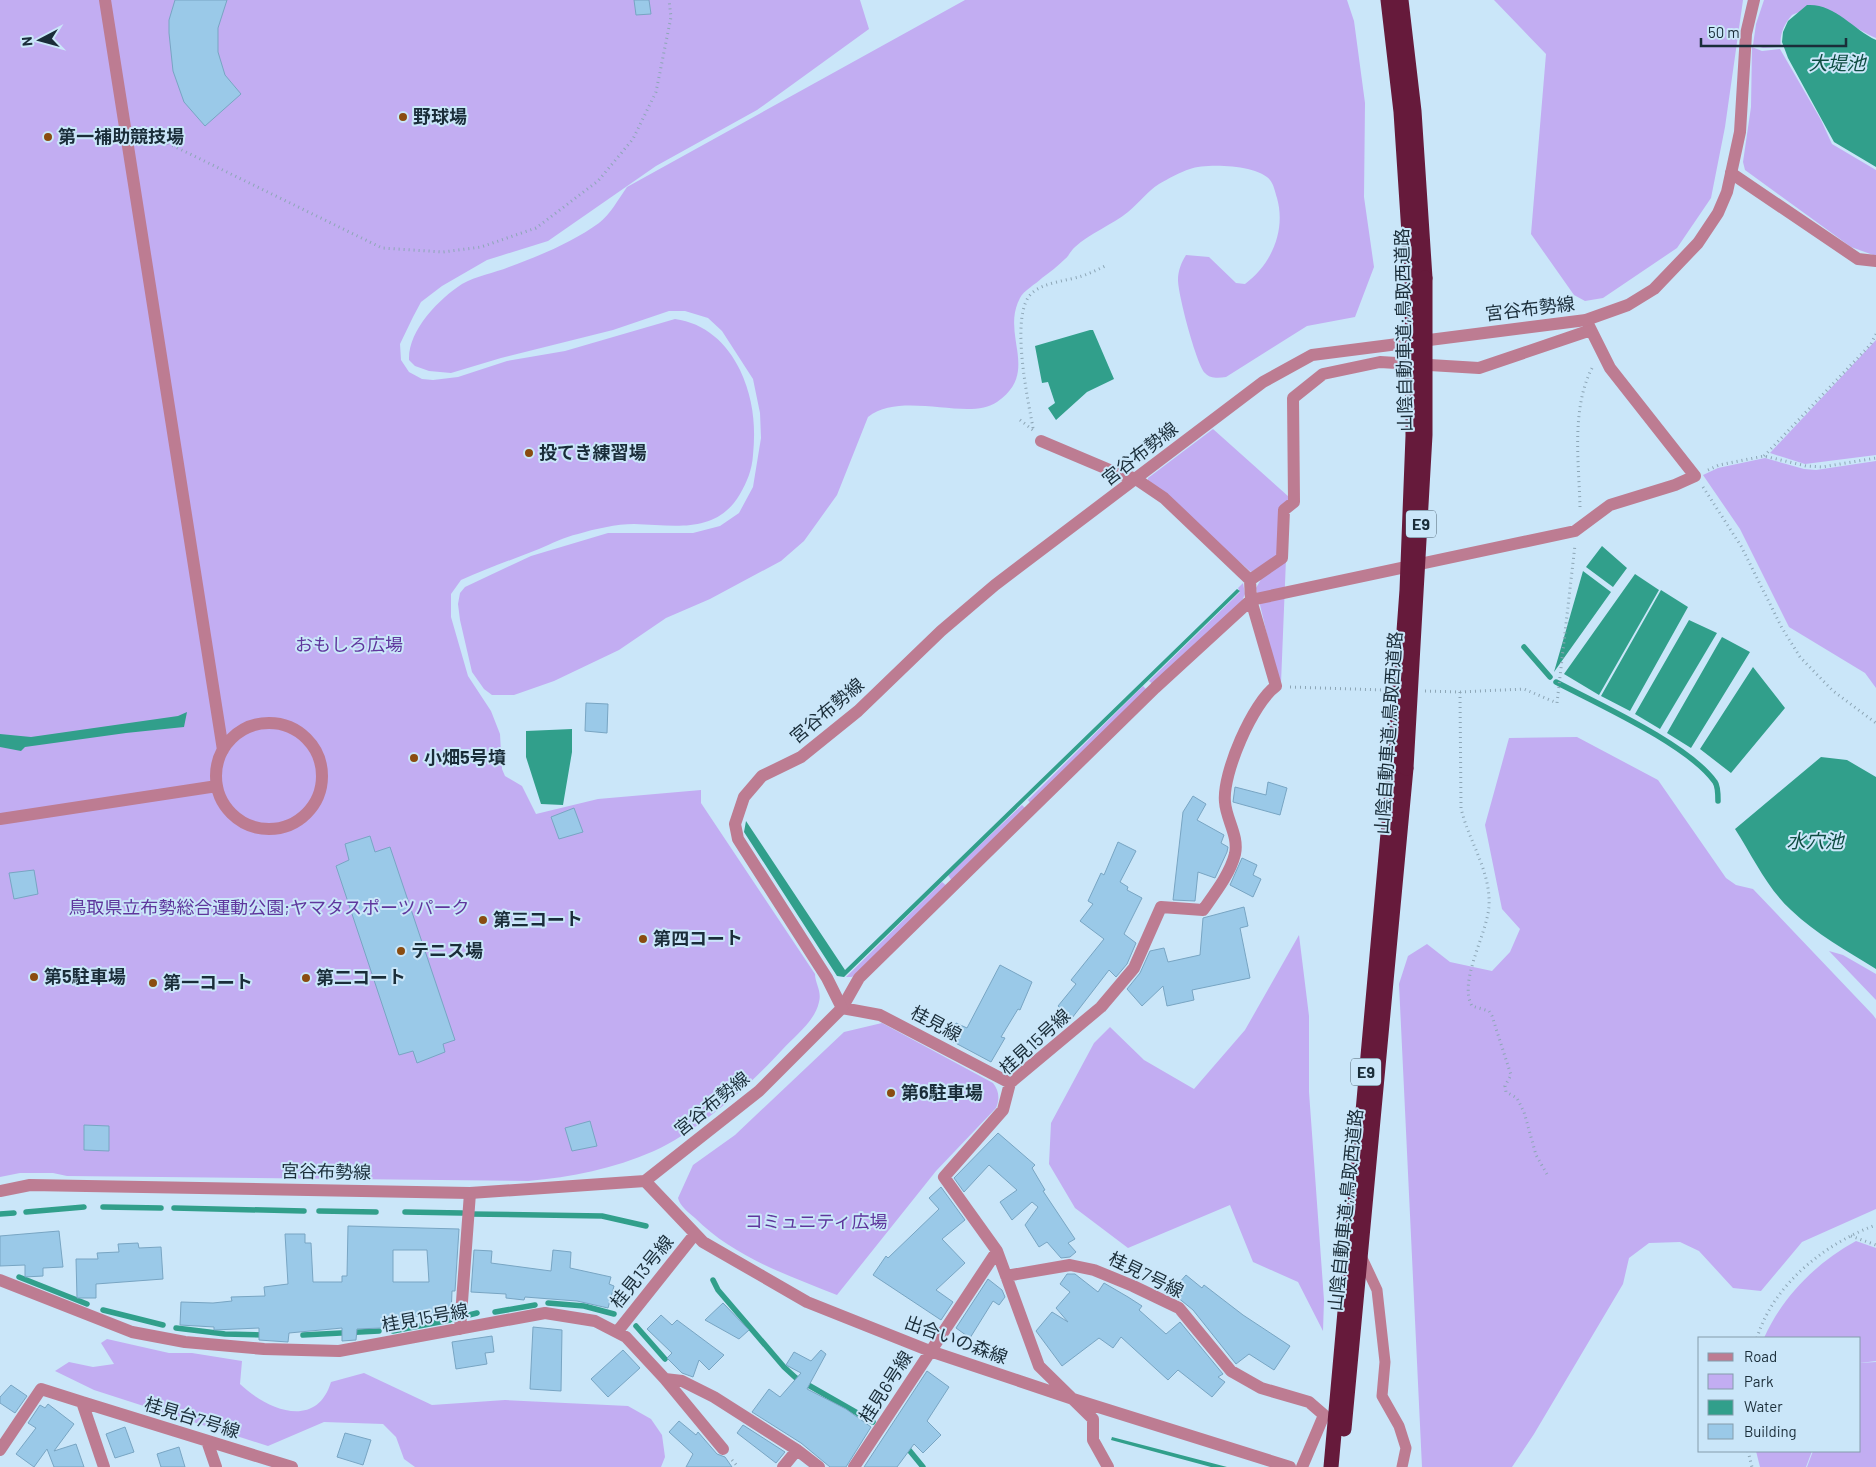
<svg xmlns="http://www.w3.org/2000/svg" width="1876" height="1467" viewBox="0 0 1876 1467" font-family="Barlow,'Noto Sans JP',sans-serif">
	<rect width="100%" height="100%" fill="#cae6f9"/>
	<path fill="#c2adf2" d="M0,0H860L869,29L757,110L656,166L548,241L487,260L442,286L421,302L413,317L400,344L401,360L409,372L422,379L433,380L458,377L507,361L565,351L675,319C705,323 727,343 740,370C753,398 756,425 753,455C752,470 747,482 740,494C716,535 674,525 634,524C617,524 594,529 578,534C564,537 551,544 539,549C513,559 486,569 461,580L451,594V617L468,676L491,711L500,734L502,769L505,776L522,786L536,814L598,799L701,790V803L815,974C815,983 822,991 819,1002C815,1021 795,1036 782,1050C749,1086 698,1131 654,1151C613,1169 572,1177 528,1181L67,1176L53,1173H20L0,1177Z
		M965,0H1347L1354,21L1365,103L1364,197L1374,267L1355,317L1307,326L1226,377C1219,378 1210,379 1205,373C1196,363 1178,294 1178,280C1178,271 1181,263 1186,255L1209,257L1236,283L1245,284C1272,264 1286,230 1277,198C1275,192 1274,185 1270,180C1258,165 1207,163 1190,169C1180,172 1168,179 1159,184C1148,191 1139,203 1128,212C1112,225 1090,233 1075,247C1071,250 1069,256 1065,259C1058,266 1050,272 1042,278C1036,284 1023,291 1020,298C1000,335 1041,372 997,402C969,422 903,390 868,417L837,495L804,541L781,561L710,599L666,618L619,650L554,681L514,695H492L484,689L472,672L460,620L458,604L460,593L465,587L531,556L608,533H693L720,526L739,513L753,487L761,438L760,413L753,379L722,331L708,318L685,311H669L613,330L501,358L451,373L429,371L415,366L409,360C408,330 439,299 462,284C476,276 494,273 509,267C539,256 573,242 599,223C610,215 619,198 627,187Z
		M1494,0H1743L1725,127L1711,198L1677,248L1603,298L1585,301L1574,295L1531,234L1546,54Z
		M1764,0H1876V38C1849,26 1820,0 1792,15C1784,24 1779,35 1781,47L1763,48L1753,45L1756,24Z
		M1752,47L1762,51L1780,49L1821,120L1832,144L1876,170V256L1851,247L1745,170L1743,162L1751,107Z
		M1876,340V455L1805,464L1770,453Z
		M1213,429L1289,497L1287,550L1251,572L1148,482V478Z
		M1765,458L1804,469L1816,470L1876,461V688L1865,673L1789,627L1740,529L1703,475L1718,468Z
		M1286,559L1281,683L1277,677L1256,588L1264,574Z
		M1243,583L1245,594L1242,601L1154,685L1149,681L1240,592L1238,588Z
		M1143,686L1148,691L1031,804L1028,800Z
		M1577,737L1658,780L1726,878L1736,885L1753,889L1873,1015L1876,1019V1209L1802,1242L1761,1291L1733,1288L1699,1251L1680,1242L1649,1243L1629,1258L1623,1284L1534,1434L1512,1467H1422L1399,984L1408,956L1427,944L1450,962L1492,971L1510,952L1520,929L1502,909L1485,825L1509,738Z
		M1022,805L1026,809L952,881L948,875Z
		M942,882L947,886L852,977H846Z
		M1299,935L1309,1016V1092L1324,1300L1323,1331L1298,1282L1253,1262L1230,1205L1128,1248L1075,1208L1049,1164L1051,1123L1094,1043L1110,1027L1144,1060L1194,1089L1245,1030Z
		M1829,951L1843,955L1876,974V1000Z
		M882,1023L993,1083C999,1091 1000,1098 996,1108L936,1171L837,1295C787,1275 734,1257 695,1218C688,1212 680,1206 678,1198L693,1165L735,1135L844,1032Z
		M1856,1241L1876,1248V1361L1860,1363V1338H1764C1783,1296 1816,1263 1856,1241Z
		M107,1339L169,1353H192L242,1361L240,1384C266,1409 316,1431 331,1382L364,1373L432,1405L505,1400L628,1406L651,1419L662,1435L665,1457L661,1467H415L404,1459L396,1437L383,1424L324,1422L268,1446L94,1390L55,1371L69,1362L93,1367L114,1364L101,1343Z
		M1876,1362V1467H1807L1813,1451H1860V1363Z
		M1756,1451H1812L1806,1467H1760Z"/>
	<path fill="#319f8b" d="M1807,5C1834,3 1853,29 1876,40V167L1834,142L1788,58L1782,42L1783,32L1788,21Z
		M1090,330H1093L1114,379L1087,392L1056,420L1048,408L1055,403L1048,382L1042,383L1035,346Z
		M1602,546L1627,568L1613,587L1586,567Z
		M1583,571L1611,592L1554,672Z
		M1635,574L1659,590L1599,695L1564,674Z
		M1237,589L1240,591L844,977L837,976L744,832L746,821L845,970Z
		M1661,590L1688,607L1630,711L1601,696Z
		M1689,620L1717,633L1660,729L1635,714Z
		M1722,637L1750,652L1691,748L1667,733Z
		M1753,667L1785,708L1731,773L1700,749Z
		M187,712L184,727L126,733L25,747L21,751L0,747V734L31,737L178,716Z
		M572,729V752L563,805L541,804L526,757V731Z
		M1821,757L1847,760L1876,777V969C1847,951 1816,934 1791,910C1767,888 1753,857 1735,829Z
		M1112,1437L1227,1467H1211L1111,1440Z"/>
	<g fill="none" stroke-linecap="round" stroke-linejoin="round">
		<path stroke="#319f8b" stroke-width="5.5" d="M1524,647L1550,677
			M1556,682C1598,704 1689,745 1715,782C1718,786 1718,795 1718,801
			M103,1207L161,1208
			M174,1208L304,1211
			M319,1211L376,1212
			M26,1212L84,1207
			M405,1212L462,1213
			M0,1214L14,1213
			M470,1214L602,1216L646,1226
			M19,1277L87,1304
			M713,1280L718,1290L784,1367L796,1378L873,1422
			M548,1303L584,1306L614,1314
			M103,1310L163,1325
			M495,1312L535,1305
			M465,1316L477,1313
			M636,1326L665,1359
			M176,1328L225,1334L265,1335
			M393,1331L450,1320
			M303,1335L379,1331
			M905,1445L923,1467"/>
	</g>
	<path fill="#9ac9e8" stroke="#78a5c3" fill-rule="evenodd" d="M175,0H227L218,28V52L225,75L241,94L205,126L184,102L173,71L169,33V20Z
		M634,0H649L651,14L636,15Z
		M586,703L608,704L607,733L585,731Z
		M1268,782L1287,788L1280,815L1233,802L1235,787L1266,795Z
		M1193,796L1206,804L1197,820L1224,835L1221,843L1228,847L1227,852L1215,878L1198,872L1195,901L1173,900L1183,812Z
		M574,808L583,832L559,839L551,817Z
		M370,836L375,852L390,847L455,1040L443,1044L445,1052L417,1063L413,1051L399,1055L336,866L349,860L345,844Z
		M1118,842L1136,851L1120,882L1128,887L1127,890L1142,898L1124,934L1136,943L1127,964L1116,977L1109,970L1072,1018L1058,1006L1076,984L1071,980L1104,939L1080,921L1093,904L1088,901L1101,873L1104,875Z
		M1242,858L1257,865L1253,875L1261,879L1253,897L1230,885Z
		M34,870L38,894L14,899L9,873Z
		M1244,907L1248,926L1240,928L1250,978L1192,990L1194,1000L1167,1006L1163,986L1142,1006L1127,989L1140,973L1150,951L1164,948L1168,962L1200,955L1203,918Z
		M1000,965L1032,982L1020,1010L1018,1009L1001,1037L1005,1038L991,1062L948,1039L956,1023L967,1028Z
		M590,1121L597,1146L572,1151L565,1128Z
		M84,1125L109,1126V1151L84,1150Z
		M998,1133L1035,1165L1032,1168L1045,1190L1043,1191L1075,1239L1068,1243L1076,1252L1070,1257L1061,1258L1047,1242L1039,1247L1025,1225L1038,1207L1032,1202L1012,1220L1000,1202L1017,1190L989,1165L964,1192L954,1178Z
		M941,1187L965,1220L942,1239L965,1263L936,1290L953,1302L941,1320L873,1275L886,1256L888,1258L939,1209L929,1198Z
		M348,1226L459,1229L455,1291H452L451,1317L405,1316V1327L357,1329L356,1340L342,1341V1328L289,1333L288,1342L259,1340V1328L214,1330V1327L180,1325L181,1302L213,1303L232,1301L231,1297L265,1296L264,1287L288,1284L285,1234H305V1243H311L313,1282H342V1276H347ZM393,1250H427L429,1282H393Z
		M59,1231L63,1267L43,1268V1276L25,1277V1265L0,1266V1236Z
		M138,1243L139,1248L161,1247L163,1279L96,1284V1298H77L76,1259H98L97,1253L119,1252L118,1244Z
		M474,1250L492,1251L491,1263L551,1271L553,1250L571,1252L570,1268L611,1277L609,1284L614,1286L608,1308L577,1301L525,1297L524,1300L506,1298V1294L471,1292Z
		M1067,1274H1075L1098,1292L1104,1283L1128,1297L1142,1306L1139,1310L1166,1334L1180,1322L1223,1374L1218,1377L1225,1382L1212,1397L1178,1370L1168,1380L1121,1337L1113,1348L1099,1338L1062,1366L1036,1331L1052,1312L1068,1322L1056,1308L1070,1292L1060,1284Z
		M1186,1275L1202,1288L1204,1285L1243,1315L1290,1346L1274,1370L1249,1354L1236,1364L1193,1310L1171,1292Z
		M988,1279L1002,1290L1005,1297L999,1305L993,1301L970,1338L956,1328Z
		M723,1303L749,1330L739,1339L705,1320Z
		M661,1315L672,1325L677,1320L724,1355L709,1370L699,1360L693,1377L682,1373L667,1358L672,1353L647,1329Z
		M533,1327L562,1330L561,1391L530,1389Z
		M492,1336L494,1352L485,1353L487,1364L456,1369L452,1342Z
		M623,1350L640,1368L608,1397L591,1379Z
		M821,1350L826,1354L807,1389L846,1409L871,1427L846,1467H830L801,1443L752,1412L769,1389L780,1397L801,1373L786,1365L794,1352L811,1361Z
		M927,1371L949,1387L927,1421L941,1435L923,1453L914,1444L897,1467H864Z
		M11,1385L27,1396L15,1413L0,1403V1397Z
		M48,1404L74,1424L54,1451L76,1444L84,1467H54L47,1449L34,1467L16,1454L36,1428L28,1423L40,1405L45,1408Z
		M679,1421L696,1435L698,1432L717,1454L725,1457L732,1467H686L693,1454L669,1432Z
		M743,1425L785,1452L776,1463L737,1433Z
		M125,1427L134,1452L115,1458L106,1434Z
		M345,1433L371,1440L363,1465L337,1457Z
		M179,1447L185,1467H161L157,1454Z"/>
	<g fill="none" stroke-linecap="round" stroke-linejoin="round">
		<path stroke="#8da6b6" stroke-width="3" stroke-dasharray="1 4" stroke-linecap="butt" d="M141,130L382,248L443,252L481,247L536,228L598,181L633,139L656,92L671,17L669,0
			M1020,420L1033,430
			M1033,428C1028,400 1009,313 1032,293C1044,282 1067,281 1082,276C1091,273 1099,269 1107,265
			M1764,456L1871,344L1876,334
			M1708,470L1719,465L1764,456L1806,466L1822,467L1876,458
			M1703,487L1741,546L1782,628L1800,657L1832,690L1876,723
			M1580,507C1579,463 1571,409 1592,368
			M1290,687L1384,690
			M1425,691L1460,692L1524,689L1557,703L1575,545
			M1460,692L1461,808C1468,840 1491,871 1489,906C1487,935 1458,981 1472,1006L1489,1011L1492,1016L1511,1075L1505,1086L1506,1092L1517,1098L1524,1112L1536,1155L1548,1176
			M1851,1236L1876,1245
			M1757,1338C1773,1285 1825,1243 1876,1225
			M1748,1451L1752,1467
			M732,1460L738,1467"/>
		<path stroke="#bd7c92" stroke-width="11" d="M1361,1256L1377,1290L1385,1362L1382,1396L1399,1426L1406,1448L1402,1467"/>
		<path stroke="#bd7c92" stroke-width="12" d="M105,0L223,750
			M216 776a53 53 0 1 1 106 0a53 53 0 1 1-106 0Z
			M0,819L217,786"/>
		<path stroke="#bd7c92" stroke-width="12" d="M1731,173L1858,259L1876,261
			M1041,441L1112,471L1136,479L1164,498L1250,580L1251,600L1276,686C1253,702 1222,774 1225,802C1226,819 1239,836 1235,854C1230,874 1215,893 1203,910L1161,907L1134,968L1101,1007L1010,1083L1003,1110L944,1177L997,1251L1039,1366L1093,1419V1440L1108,1467
			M1250,580L1282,558L1284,510L1294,502L1293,398L1323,374L1380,362L1479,368L1591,330
			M1010,1083L880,1015L842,1008L859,978L1155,688L1251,600L1575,531L1610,505L1675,485L1695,476L1610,368L1586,320
			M645,1181L703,1242L807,1302L930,1351L1073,1399L1290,1467
			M1006,1276L1070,1265L1094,1270L1133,1286L1179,1308L1231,1371L1261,1388L1309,1402L1324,1415L1302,1467
			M0,1280L132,1332L185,1342L264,1349L339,1351L545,1313L595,1321L626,1337L665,1379L682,1381L714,1397L797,1450L819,1467
			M460,1329L470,1193
			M617,1332L695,1234
			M665,1379L723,1449
			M82,1402L292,1467
			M207,1441L216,1467
			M0,1450L41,1389L82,1402L104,1467
			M783,1467L797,1450
			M854,1467L997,1251"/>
		<path stroke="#bd7c92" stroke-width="12" d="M0,1191L30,1185L470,1193L645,1181L759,1091L842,1008L827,978L738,839L735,824L744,797L762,776L801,757L858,711L941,631L995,585L1263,382L1312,355L1586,320L1628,305L1654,289L1698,243L1718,213L1727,192L1740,132L1746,34L1754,0"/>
		<path stroke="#661a3b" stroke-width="15" d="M1388,0L1401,112L1412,279
			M1401,0L1414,111L1425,278
			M1344,1429L1406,768
			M1331,1467L1394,767"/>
		<path stroke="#661a3b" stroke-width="15" d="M1394,767L1407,590L1413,436L1412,279
			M1406,768L1425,435V278"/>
	</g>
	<g fill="#8a4c10" stroke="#cae6f9" stroke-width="2">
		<circle cx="403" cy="117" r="5"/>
		<circle cx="48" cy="137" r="5"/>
		<circle cx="529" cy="453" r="5"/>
		<circle cx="414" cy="758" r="5"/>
		<circle cx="483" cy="920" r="5"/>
		<circle cx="643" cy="939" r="5"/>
		<circle cx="401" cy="951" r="5"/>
		<circle cx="34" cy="977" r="5"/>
		<circle cx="306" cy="978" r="5"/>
		<circle cx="153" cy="983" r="5"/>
		<circle cx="891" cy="1093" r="5"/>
	</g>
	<g text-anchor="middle" stroke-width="4" stroke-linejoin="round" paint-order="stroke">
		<g fill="#cae6f9" stroke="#4f6473" stroke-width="1">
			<rect x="1406" y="510.5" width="30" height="27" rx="4"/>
			<rect x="1351" y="1058.5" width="30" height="27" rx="4"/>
		</g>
		<g font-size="16" font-weight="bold" fill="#1a2d39">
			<text x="1421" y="530">E9</text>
			<text x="1366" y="1078">E9</text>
		</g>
		<g font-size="18" font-weight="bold" fill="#1a2d39" stroke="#cae6f9" text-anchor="start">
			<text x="413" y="123">野球場</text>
			<text x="58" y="143">第一補助競技場</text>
			<text x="539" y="459">投てき練習場</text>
			<text x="424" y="764">小畑5号墳</text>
			<text x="493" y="926">第三コート</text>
			<text x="653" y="945">第四コート</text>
			<text x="411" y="957">テニス場</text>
			<text x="44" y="983">第5駐車場</text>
			<text x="316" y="984">第二コート</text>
			<text x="163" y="989">第一コート</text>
			<text x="901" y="1099">第6駐車場</text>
		</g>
		<g font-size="18" fill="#1a2d39" stroke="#cae6f9">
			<text transform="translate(1530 309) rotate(-7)" y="6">宮谷布勢線</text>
			<text transform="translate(1404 330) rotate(-91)" y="6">山陰自動車道;鳥取西道路</text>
			<text transform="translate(1140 454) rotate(-38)" y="6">宮谷布勢線</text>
			<text transform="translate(827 711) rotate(-40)" y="6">宮谷布勢線</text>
			<text transform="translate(1389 733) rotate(-86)" y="6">山陰自動車道;鳥取西道路</text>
			<text transform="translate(936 1024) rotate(28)" y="6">桂見線</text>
			<text transform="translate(1035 1042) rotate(-42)" y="6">桂見15号線</text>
			<text transform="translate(712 1104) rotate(-39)" y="6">宮谷布勢線</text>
			<text transform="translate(326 1172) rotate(1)" y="6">宮谷布勢線</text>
			<text transform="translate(1346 1210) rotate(-84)" y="6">山陰自動車道;鳥取西道路</text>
			<text transform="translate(642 1272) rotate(-51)" y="6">桂見13号線</text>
			<text transform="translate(1146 1275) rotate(26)" y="6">桂見7号線</text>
			<text transform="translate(425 1318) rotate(-10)" y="6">桂見15号線</text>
			<text transform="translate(956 1340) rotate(20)" y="6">出合いの森線</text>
			<text transform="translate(886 1387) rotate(-57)" y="6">桂見6号線</text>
			<text transform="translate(192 1418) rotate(17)" y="6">桂見台7号線</text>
		</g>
		<g font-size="18" fill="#5f379d" stroke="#cae6f9">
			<text x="349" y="651">おもしろ広場</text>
			<text x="269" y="914">鳥取県立布勢総合運動公園;ヤマタスポーツパーク</text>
			<text x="816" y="1228">コミュニティ広場</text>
		</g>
		<g font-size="19" font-style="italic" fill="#0e4c41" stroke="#cae6f9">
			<text x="1837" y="70">大堤池</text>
			<text x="1815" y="848">水穴池</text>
		</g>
	</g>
	<rect x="1698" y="1337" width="162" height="115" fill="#cae6f9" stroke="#849cac"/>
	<rect x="1708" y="1353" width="25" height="8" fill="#bd7c92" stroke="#849cac"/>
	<text x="1744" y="1362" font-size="15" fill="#1a2d39">Road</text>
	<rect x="1708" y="1374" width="25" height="15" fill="#c2adf2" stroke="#849cac"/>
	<text x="1744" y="1387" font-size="15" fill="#1a2d39">Park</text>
	<rect x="1708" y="1400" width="25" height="15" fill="#319f8b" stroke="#849cac"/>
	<text x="1744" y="1412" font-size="15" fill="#1a2d39">Water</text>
	<rect x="1708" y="1424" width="25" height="15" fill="#9ac9e8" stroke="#849cac"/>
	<text x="1744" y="1437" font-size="15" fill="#1a2d39">Building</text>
	<g transform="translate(40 40) rotate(264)" stroke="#cae6f9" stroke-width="4" paint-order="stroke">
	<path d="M0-4L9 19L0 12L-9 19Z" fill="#1a2d39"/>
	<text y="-8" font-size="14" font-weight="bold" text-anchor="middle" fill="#1a2d39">N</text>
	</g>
	<path d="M1701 38v8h145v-8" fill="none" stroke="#1a2d39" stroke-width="2.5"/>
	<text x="1708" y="38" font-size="15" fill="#1a2d39" stroke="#cae6f9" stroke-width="4" paint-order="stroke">50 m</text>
</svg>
